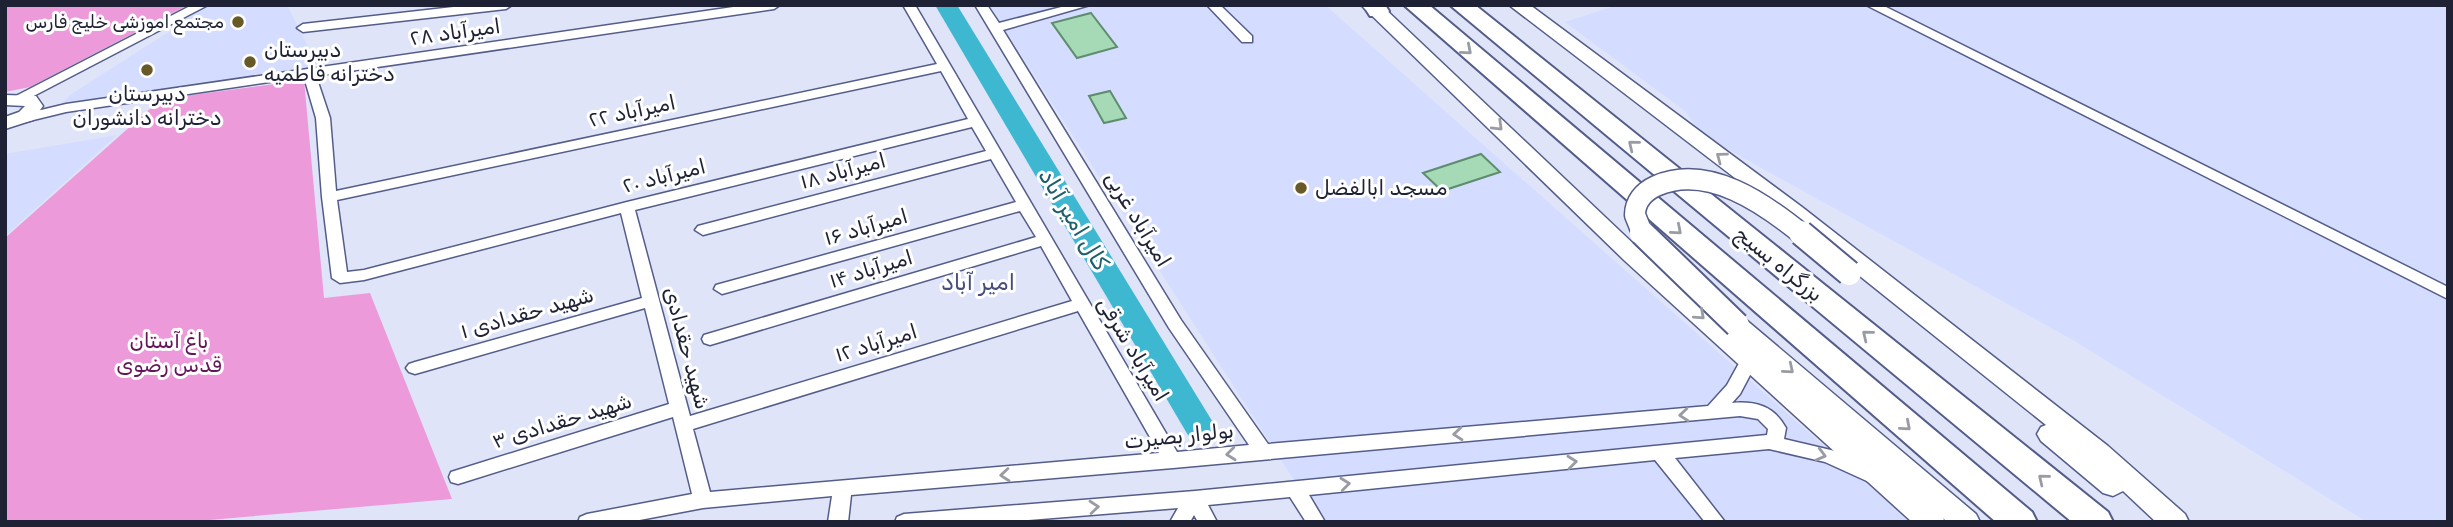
<svg xmlns="http://www.w3.org/2000/svg" width="2453" height="527" viewBox="0 0 2453 527" font-family="Rubik,'Noto Sans Arabic',sans-serif">
	<rect width="100%" height="100%" fill="#dfe4f8"/>
	<path fill="#d4dcff" d="M211,5H287L319,69L62,103L70,95L181,24V19Z
		M989,5H1325L1910,522H1321Z
		M1618,5H2448V522H2367L2073,340L1720,145L1695,125L1685,111L1565,22Z
		M117,135L25,218L5,236V154Z"/>
	<path fill="#ed9adb" d="M5,5H188L30,87L5,92Z
		M304,80L324,298L370,293L452,499L186,522H5V238L161,99Z"/>
	<g fill="none" stroke-linecap="round" stroke-linejoin="round">
		<path fill="#3eb7d1" fill-rule="evenodd" d="M935,5H957L1214,424L1219,433L1214,442L1203,445L1192,442Z"/>
	</g>
	<path fill="#a6d9b6" stroke="#5d8d6d" stroke-width="2" d="M1091,13L1117,47L1077,58L1052,23Z
		M1110,91L1126,118L1104,123L1089,96Z
		M1481,154L1500,172L1442,191L1423,173Z"/>
	<g fill="none" stroke-linecap="round" stroke-linejoin="round">
		<g stroke="#545d89" stroke-width="3">
			<path id="minor" d="M192,5H208L24,101L19,102L12,98Z
				M471,5H512L506,9L303,32L297,28L303,24Z
				M747,5H780L774,9L316,76L330,118L336,191L937,64L903,5H915L1177,452L1249,445L1169,328L975,5H987L999,23L1069,5H1090L1003,30L1181,320L1268,444L1708,406L1727,385L1743,356H1755L1758,360L1740,394L1732,403C1756,401 1774,406 1786,428L1784,439L1835,451L1876,470L1878,475L1876,480L1869,482L1825,462L1769,449L1675,458L1725,522H1705L1655,460L1309,495L1325,522H1306L1290,497L1208,505L1217,522H1198L1194,515L1190,522H1170L1178,508L1004,522H895L897,517L904,514L1195,491L1767,435L1768,429L1758,419L1740,416L1173,468L851,495L848,522H828L832,496L703,508L629,522H578L580,517L587,514L692,494L673,417L458,484L451,482L449,477L451,472L669,404L645,308L415,374L409,372L406,368L409,364L415,362L642,298L621,213L364,280L340,283L332,278L322,197L316,118L304,77L66,112L17,124L10,120L12,117L66,104ZM941,71L968,119L627,202L364,270L347,272L337,200ZM972,127L986,151L698,226L695,230L703,235L991,159L1016,202L716,285L714,289L722,294L1020,211L1036,237L704,335L702,339L704,343L710,345L1041,246L1072,301L690,416L635,210ZM1078,311L1159,453L710,492L693,429Z
				M1207,5H1220L1252,36V42H1242Z
				M1866,5H1882L2448,287V299Z"/>
		</g>
		<g stroke="#545d89" stroke-width="3">
			<path id="tertiary" d="M5,95L36,96L43,106L33,120L5,129V117L19,112L25,106L5,105Z"/>
		</g>
		<g stroke="#545d89" stroke-width="3">
			<path id="secondary" d="M1361,5H1381L1641,251L1725,325L1729,319L1737,317L1745,319L1976,514L1980,522H1947L1943,518L1945,522H1912L1625,261Z
				M1509,5H1530L1802,207L2108,446L2185,514L2189,522H2156L2123,491L2113,496L2103,493L2041,441L2037,434L2041,427L2046,425L1786,217Z"/>
		</g>
		<g stroke="#545d89" stroke-width="4">
			<path id="trunk" d="M1363,5H1385L1389,11L1386,16H1370Z
				M1404,5H1429L2032,512L2037,522H1996Z
				M1450,5H1475L2108,512L2113,522H2072Z"/>
		</g>
		<use href="#minor" fill="#fff" fill-rule="evenodd"/>
		<use href="#tertiary" fill="#fff" fill-rule="evenodd"/>
		<use href="#secondary" fill="#fff" fill-rule="evenodd"/>
		<use href="#trunk" fill="#fff" fill-rule="evenodd"/>
		<g stroke="#545d89" stroke-width="23" stroke-linecap="butt">
			<path id="secondary-bridge-far1" d="M1643,235L1635,215C1635,202 1643,192 1656,186C1708,163 1765,204 1803,235"/>
		</g>
		<g stroke="#545d89" stroke-width="28" stroke-linecap="butt">
			<path id="secondary-bridge" d="M1642,233L1737,325
				M1801,233L1849,273"/>
		</g>
		<use href="#secondary-bridge-far1" stroke="#fff" stroke-width="20"/>
		<use href="#secondary-bridge" stroke="#fff" stroke-width="24"/>
	</g>
	<defs><path id="oneway-chevron" d="M-2-3.5L2.5 0L-2 3.5" fill="none" stroke-width="1.6" stroke-linecap="round" stroke-linejoin="round" transform="scale(1.75)"/></defs>
	<g stroke="#9a9ca4">
		<use href="#oneway-chevron" transform="translate(1467 50) rotate(41)"/>
		<use href="#oneway-chevron" transform="translate(1498 126) rotate(44)"/>
		<use href="#oneway-chevron" transform="translate(1633 145) rotate(-141)"/>
		<use href="#oneway-chevron" transform="translate(1721 157) rotate(-143)"/>
		<use href="#oneway-chevron" transform="translate(1677 230) rotate(41)"/>
		<use href="#oneway-chevron" transform="translate(1700 315) rotate(42)"/>
		<use href="#oneway-chevron" transform="translate(1867 335) rotate(-141)"/>
		<use href="#oneway-chevron" transform="translate(1789 369) rotate(40)"/>
		<use href="#oneway-chevron" transform="translate(1684 415) rotate(175)"/>
		<use href="#oneway-chevron" transform="translate(1906 426) rotate(41)"/>
		<use href="#oneway-chevron" transform="translate(1458 434) rotate(175)"/>
		<use href="#oneway-chevron" transform="translate(1231 454) rotate(174)"/>
		<use href="#oneway-chevron" transform="translate(1821 455) rotate(15)"/>
		<use href="#oneway-chevron" transform="translate(1572 462) rotate(-6)"/>
		<use href="#oneway-chevron" transform="translate(1005 475) rotate(175)"/>
		<use href="#oneway-chevron" transform="translate(2043 479) rotate(-141)"/>
		<use href="#oneway-chevron" transform="translate(1345 484) rotate(-6)"/>
		<use href="#oneway-chevron" transform="translate(1094 507) rotate(-5)"/>
	</g>
	<g fill="#675a27" stroke="#fff" stroke-width="2.5">
		<circle cx="238" cy="22" r="7"/>
		<circle cx="250" cy="62" r="7"/>
		<circle cx="147" cy="70" r="7"/>
		<circle cx="1301" cy="188" r="7"/>
	</g>
	<g text-anchor="middle" stroke-width="6" stroke-linejoin="round" paint-order="stroke">
		<g font-size="18" fill="#1e2234" stroke="#fff" text-anchor="end">
			<text x="224" y="28">مجتمع اموزشی خلیج فارس</text>
		</g>
		<g font-size="21" fill="#1e2234" stroke="#fff">
			<text transform="translate(455 32) rotate(-8)" y="7">امیرآباد ۲۸</text>
			<text transform="translate(632 111) rotate(-12)" y="7">امیرآباد ۲۲</text>
			<text transform="translate(843 171) rotate(-15)" y="7">امیرآباد ۱۸</text>
			<text transform="translate(664 176) rotate(-14)" y="7">امیرآباد ۲۰</text>
			<text transform="translate(1138 219) rotate(59)" y="7">امیرآباد غربی</text>
			<text transform="translate(866 227) rotate(-16)" y="7">امیرآباد ۱۶</text>
			<text transform="translate(1779 264) rotate(39)" y="7">بزرگراه بسیج</text>
			<text transform="translate(871 269) rotate(-17)" y="7">امیرآباد ۱۴</text>
			<text transform="translate(527 313) rotate(-16)" y="7">شهید حقدادی ۱</text>
			<text transform="translate(876 343) rotate(-17)" y="7">امیرآباد ۱۲</text>
			<text transform="translate(687 348) rotate(75)" y="7">شهید حقدادی</text>
			<text transform="translate(1133 349) rotate(59)" y="7">امیرآباد شرقی</text>
			<text transform="translate(562 421) rotate(-17)" y="7">شهید حقدادی ۳</text>
			<text transform="translate(1179 436) rotate(-6)" y="7">بولوار بصیرت</text>
		</g>
		<g font-size="21" fill="#1e2234" stroke="#fff" text-anchor="start">
			<text x="264" y="57">دبیرستان<tspan x="264" dy="24">دخترانه فاطمیه</tspan></text>
			<text x="147" y="101" text-anchor="middle">دبیرستان<tspan x="147" dy="24">دخترانه دانشوران</tspan></text>
			<text x="1315" y="195">مسجد ابالفضل</text>
		</g>
		<g font-size="21" fill="#641659" stroke="#fff">
			<text x="169" y="348">باغ آستان<tspan x="169" dy="24">قدس رضوی</tspan></text>
		</g>
		<g font-size="23" font-style="italic" fill="#1d5e6c" stroke="#fff">
			<text transform="translate(1074 219) rotate(59)" y="8">کال امیر آباد</text>
		</g>
		<g font-size="23" fill="#464e79" stroke="#fff">
			<text x="978" y="290">امیر آباد</text>
		</g>
	</g>
	<rect width="2453" height="527" fill="none" stroke="#1e2234" stroke-width="14"/>
</svg>
